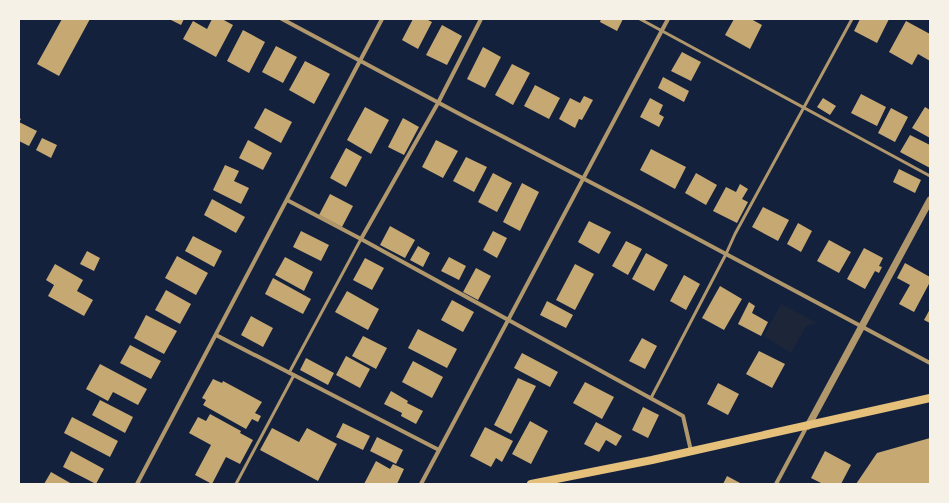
<svg xmlns="http://www.w3.org/2000/svg" width="949" height="503" viewBox="0 0 949 503" font-family="Rubik,sans-serif">
	<rect width="100%" height="100%" fill="#14213d"/>
	<path fill="#1d2539" d="M781,304L817,323L806,326L791,353L764,336Z"/>
	<path fill="#c6a872" d="M62,19H90L59,76L37,64Z
		M169,19H184L181,25Z
		M212,19H222L233,25L216,57L183,39L193,21L207,29Z
		M413,19H426L432,22L418,49L402,40Z
		M601,19H623L617,31L600,22Z
		M734,19H751L762,25L750,49L725,35Z
		M860,19H889L877,43L854,31Z
		M906,21L930,34V61L918,54L912,65L889,52Z
		M442,25L462,36L447,65L426,55Z
		M243,30L265,42L249,73L227,61Z
		M276,46L297,57L283,83L262,72Z
		M483,47L501,57L485,88L467,79Z
		M682,52L701,62L691,81L671,71Z
		M305,61L330,74L314,104L289,90Z
		M512,64L530,73L513,105L495,95Z
		M663,77L689,91L684,102L658,88Z
		M535,85L560,98L549,119L524,106Z
		M861,94L886,107L877,126L851,113Z
		M584,96L593,100L582,120L579,119L575,128L559,119L570,98L580,103Z
		M650,98L663,105L659,114L664,117L659,127L640,117Z
		M823,98L836,106L830,115L817,107Z
		M365,107L389,120L371,154L347,140Z
		M925,107L930,110V138L912,128Z
		M265,108L292,122L281,143L254,128Z
		M891,108L908,117L895,142L878,133Z
		M19,118L21,119L19,122L37,131L29,146L19,141Z
		M403,118L419,127L404,155L388,147Z
		M910,135L930,145V168L900,152Z
		M42,138L57,145L51,158L36,150Z
		M248,140L272,153L263,170L239,158Z
		M436,140L458,151L443,178L422,167Z
		M346,148L362,157L346,187L330,178Z
		M651,149L686,167L675,189L640,170Z
		M466,157L487,167L474,192L453,181Z
		M225,165L239,171L234,181L249,188L241,204L213,190Z
		M899,169L921,180L915,193L893,182Z
		M493,173L512,183L497,212L478,202Z
		M696,173L717,185L706,205L685,193Z
		M522,183L539,192L520,231L503,222Z
		M740,184L748,189L742,199L748,202L737,223L713,211L726,187L736,192Z
		M330,194L353,206L342,227L319,215Z
		M212,199L245,217L236,233L204,215Z
		M763,207L789,220L778,241L752,227Z
		M589,221L611,232L599,254L578,242Z
		M798,223L812,231L801,252L787,244Z
		M390,226L415,240L405,258L380,245Z
		M301,231L329,245L321,261L293,247Z
		M493,231L507,238L497,258L483,250Z
		M193,236L222,251L214,267L185,251Z
		M829,240L851,252L839,273L817,261Z
		M626,241L642,249L628,275L612,266Z
		M418,246L430,253L423,267L410,260Z
		M864,248L883,258L879,266L882,267L879,273L875,271L865,289L847,279Z
		M87,251L100,258L94,271L80,264Z
		M646,253L668,265L654,291L632,279Z
		M177,256L208,273L196,295L165,278Z
		M285,257L313,272L304,291L275,275Z
		M449,257L466,266L459,280L441,271Z
		M365,258L384,268L372,290L353,280Z
		M905,263L930,277V282L914,312L899,304L910,285L897,278Z
		M55,264L83,280L77,291L93,300L84,316L48,296L54,285L46,280Z
		M575,264L594,274L575,310L556,300Z
		M476,268L491,276L478,300L463,292Z
		M684,275L700,284L686,310L670,301Z
		M273,278L311,299L303,314L265,294Z
		M720,286L742,299L724,330L702,318Z
		M166,290L191,304L180,324L155,310Z
		M347,291L379,309L368,330L335,312Z
		M452,300L474,312L463,332L441,320Z
		M547,301L573,315L566,328L540,315Z
		M749,302L755,306L752,313L768,322L761,336L738,324Z
		M930,309V323L924,320Z
		M146,315L177,331L164,354L134,338Z
		M251,316L273,328L263,347L241,335Z
		M418,329L457,349L447,368L408,348Z
		M363,336L387,348L376,369L352,356Z
		M642,338L657,346L645,369L629,361Z
		M130,345L161,361L151,379L120,363Z
		M759,351L785,364L772,388L746,374Z
		M522,353L558,372L550,387L514,368Z
		M346,356L370,369L360,388L336,375Z
		M306,358L334,373L328,385L300,370Z
		M413,361L443,377L432,398L402,382Z
		M100,364L147,389L138,405L113,392L108,401L86,389Z
		M518,378L536,386L511,434L494,425Z
		M213,379L222,383L223,381L262,402L255,413L261,416L258,422L252,419L246,429L203,405L206,400L202,398Z
		M585,382L614,397L602,419L573,403Z
		M718,383L739,394L728,415L707,404Z
		M391,391L408,401L407,403L423,411L416,424L401,416L402,413L384,404Z
		M100,400L133,417L125,433L92,415Z
		M643,407L659,415L648,438L632,430Z
		M210,414L241,431L240,433L253,440L240,464L226,457L212,484L195,475L211,445L189,433L198,417L206,421Z
		M72,417L118,441L110,457L64,433Z
		M530,421L548,431L531,464L512,454Z
		M596,422L622,436L616,446L606,440L599,452L584,444Z
		M343,423L370,436L363,450L336,437Z
		M485,427L513,441L502,462L496,458L491,467L470,456Z
		M272,428L299,442L307,428L337,444L318,481L260,450Z
		M377,437L403,450L396,464L370,451Z
		M930,438V484H856L877,453Z
		M71,451L104,469L96,484L63,467Z
		M825,451L851,465L841,484H823L811,478Z
		M376,461L390,469L393,464L404,469L397,484H364Z
		M51,472L72,484H44Z
		M727,476L742,484H723Z"/>
	<g fill="none" stroke-linecap="round" stroke-linejoin="round">
		<path stroke="#b1986c" stroke-width="3" d="M640,19L930,176
			M289,373L361,239
			M651,398L726,254L735,234L852,19
			M236,484L294,375"/>
		<path stroke="#b1986c" stroke-width="4" d="M282,19L469,119L638,207L930,363
			M287,200L361,239L683,416L691,451
			M361,239L438,103L481,19
			M216,335L439,450
			M137,484L382,19
			M421,484L668,19
			M776,484L807,426"/>
		<path stroke="#b1986c" stroke-width="7" d="M808,426L930,200"/>
		<path stroke="#e5c07b" stroke-width="8" d="M531,484L652,460L930,398"/>
	</g>
	<rect width="949" height="503" fill="none" stroke="#f6f1e7" stroke-width="40"/>
</svg>
